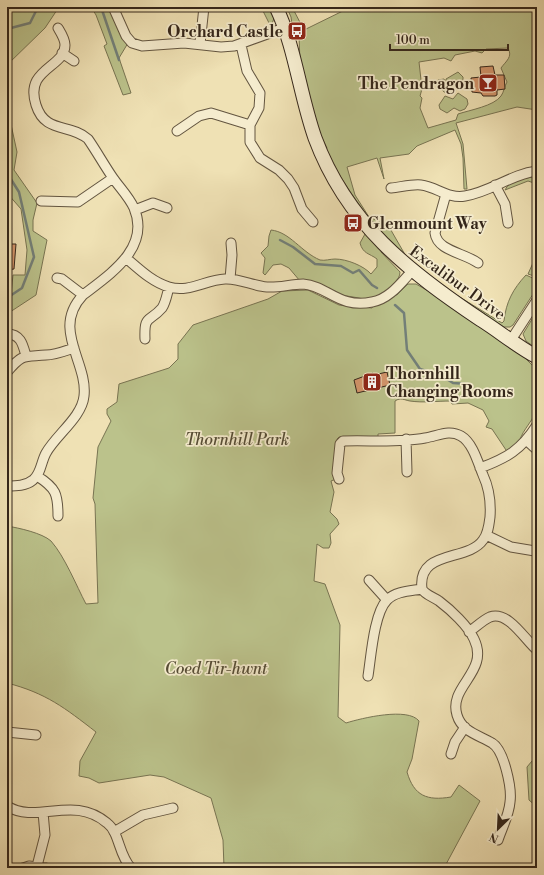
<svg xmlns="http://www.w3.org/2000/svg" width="544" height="875" viewBox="0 0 544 875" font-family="'Libre Bodoni',serif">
	<rect width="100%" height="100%" fill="#efe1b4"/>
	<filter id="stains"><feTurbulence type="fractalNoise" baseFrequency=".005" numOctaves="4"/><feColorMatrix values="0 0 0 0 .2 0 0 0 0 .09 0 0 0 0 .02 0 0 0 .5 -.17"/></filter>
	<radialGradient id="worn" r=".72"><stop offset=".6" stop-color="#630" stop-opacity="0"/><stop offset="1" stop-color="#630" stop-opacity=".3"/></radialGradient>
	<path fill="#bbc28b" stroke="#787452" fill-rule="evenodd" d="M7,7H59L45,28L7,65Z
		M91,7H109L122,37L128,43L119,58L131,93L123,95L104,46L107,44L96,15Z
		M261,7H270L274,18L271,27Z
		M289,7H292L304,30L351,7H537V110L517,107L456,123L463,144L467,189H464L463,158L461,144L455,130L417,146L409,154L380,158L384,179L377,158L347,167L355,195L369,217L388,225L407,258C372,229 347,188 325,151L327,148L317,128L312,110L300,62L299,36L293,32L291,17L287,8ZM508,48C513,57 506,61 501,68L507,82C504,87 504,92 501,96C494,106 470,110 458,114L456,120L428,128L420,108L422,98L420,96L422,89L419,62L444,58L451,61L455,55L475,51L482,53L486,49Z
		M458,72L463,77V82L450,85L449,91L447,93L444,92L438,83V80L444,79L446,84V79Z
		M458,93L467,99L468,104L465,109L460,111L454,108L447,113L440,109L439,105L445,96L453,99Z
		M7,106L17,152L14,170L37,203L33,220V231L47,240L36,295L7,314V296L11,294L13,275H25L27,250L21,209L7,193Z
		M537,176V184L528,181L505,190C509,180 527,178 537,176Z
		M271,230C290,232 301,252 320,260C325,261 330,259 335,259C347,259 364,266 371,274L377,267V259C369,253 363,254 360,243L365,234H370L382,248L381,252L400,272C400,281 390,284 388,292L392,295H397L408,284H416L439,297L523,356L534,367H537C537,380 540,399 536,411C532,423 519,433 519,446L508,453L492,429L486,427L489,421L483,410L468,403L452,404L450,401C437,401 423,403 410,401C404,400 401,397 395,401V433L378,434V438L339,437L337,439L340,447L336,479L331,481L334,492L330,512L337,519L339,524L330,534L331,543L329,548H323L317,544L314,581L325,584L340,625L338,717L346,723C362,718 408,707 419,721L412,759L407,772C414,796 427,801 451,797L459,785L480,801L444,868H224L223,840L211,798L164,777L150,775L99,783L89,778L79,776L80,761L96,732C65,708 46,693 7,683V526C19,528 42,533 51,541C65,557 76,585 86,604L98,603L95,504L93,498L98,447L111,421L107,414V409L117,402L119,384L169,368L178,359V344L193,325L268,299L282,291L308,290L339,305L372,308L378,296L365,299L341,295L329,288L300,281L289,268L281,264L273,265L265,275L263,273L265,258L261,253L268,246L269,236Z
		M537,254V277L528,274Z
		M526,275L537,280V288L513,325L510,327H504L458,296L502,323L504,321C506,302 513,289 526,275Z
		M537,311V349L526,341L523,334Z
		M537,755V807L529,800L527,767Z"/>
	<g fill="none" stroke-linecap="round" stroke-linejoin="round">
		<path stroke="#737f78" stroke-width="2.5" d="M101,7L119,60
			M7,29L30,23L38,7
			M7,173L19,192L34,257L22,288L7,298
			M280,240L293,247L315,264L341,266L353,273L359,270L372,285L377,288
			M395,305L404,313L407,350L420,369L442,376L453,383L468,384"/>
	</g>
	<path fill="#d5966c" stroke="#34261a" d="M493,66L495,75H504L505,89L497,90V95L495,96H483L481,93L472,92L471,78L481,77L480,67Z
		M7,244H16L14,269L7,270Z
		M387,372L390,385L357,393L354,380L373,373L374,375Z"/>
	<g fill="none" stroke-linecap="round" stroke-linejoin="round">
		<g stroke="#635540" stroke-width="11">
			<path id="street" d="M113,7L126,36L132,43L142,46L184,43L221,47L234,46L284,28
				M200,44L204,7
				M241,45L247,71L260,93L259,108L250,125V142L260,158L279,170L288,179L294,188L302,209L313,222
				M62,53L74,61
				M177,131L199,116L211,113L250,125
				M495,185L505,204L508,223
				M391,188C401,187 412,184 421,185C437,187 448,199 465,196C491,192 511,174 537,171
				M446,194L435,233C437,251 465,253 478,263
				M41,201L78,202L113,178
				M135,210L153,203L167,208
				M126,258C139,269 152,282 169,287C189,293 205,280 225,279C239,278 253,286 267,287C279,288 291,284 303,284C328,286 339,309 372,302C389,299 400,284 412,271
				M57,278L62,279L83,295
				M230,279L232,255L231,243
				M7,334C21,334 23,345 26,356
				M145,339C144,314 149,323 162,308C166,302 167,294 169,287
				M511,340L537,300
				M7,372C23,353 24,357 46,355C55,355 65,351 74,348
				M406,439L407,472
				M526,440L537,450
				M480,468C507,458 521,450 537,425
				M37,476C56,488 58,494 58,516
				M339,479L337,473L340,444L343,441C370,440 399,443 425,438C438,436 449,429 461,436C473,443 478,463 483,475C489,488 491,503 490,517C489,525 488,534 483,540C468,562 417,549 422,589
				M7,486C16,486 26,486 33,480C41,474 41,462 46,453C56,435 82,417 84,396C88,362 51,329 83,295C110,274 151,248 134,208C129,197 120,188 113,178C104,165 97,152 88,139C70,123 45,134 36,105C24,68 65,68 65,45C65,39 61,33 58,28
				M486,535L511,547L535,551
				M369,580L387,600
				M422,589C425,595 434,597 439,601C451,610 468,626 474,639C490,672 448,686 457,715C462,732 479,735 492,743C504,750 512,788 510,802C509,815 502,828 498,840
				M469,632C476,627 483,620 490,617C508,610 525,640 537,650
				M368,676C371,657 374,613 387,600C396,591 411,591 422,589
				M7,732L36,735
				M451,754L455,742L465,727
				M7,806C37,825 73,794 107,823C120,833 118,854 131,868
				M114,832L143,815L173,808
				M37,866L45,835L43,812
				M23,868L29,866L46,868"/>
		</g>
		<g stroke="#34261a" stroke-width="15">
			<path id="secondary" d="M276,7C295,46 300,96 315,138C347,224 408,271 481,320C500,332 518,347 537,357"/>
		</g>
		<use href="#street" stroke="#f5ecce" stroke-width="9"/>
		<use href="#secondary" stroke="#f5ecce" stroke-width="13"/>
	</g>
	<defs>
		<g id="bus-square" transform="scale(1)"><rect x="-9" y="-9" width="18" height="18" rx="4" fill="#8f2418" stroke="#f5ecce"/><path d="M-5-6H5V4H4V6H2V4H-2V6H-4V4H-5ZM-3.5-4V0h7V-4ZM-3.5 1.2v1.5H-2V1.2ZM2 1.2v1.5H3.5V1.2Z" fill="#fff"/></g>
		<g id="bar-square" transform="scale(1)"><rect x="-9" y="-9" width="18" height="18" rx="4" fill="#8f2418" stroke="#f5ecce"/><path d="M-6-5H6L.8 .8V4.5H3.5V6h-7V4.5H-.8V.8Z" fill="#fff"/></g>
		<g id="building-square" transform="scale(1)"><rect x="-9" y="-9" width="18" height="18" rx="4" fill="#8f2418" stroke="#f5ecce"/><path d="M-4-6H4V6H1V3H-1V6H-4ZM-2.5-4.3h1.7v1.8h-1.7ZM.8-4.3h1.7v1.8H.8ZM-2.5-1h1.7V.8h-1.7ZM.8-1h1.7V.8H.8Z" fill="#fff"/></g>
	</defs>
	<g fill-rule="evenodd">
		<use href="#bus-square" x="297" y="31"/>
		<use href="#bar-square" x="488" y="83"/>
		<use href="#bus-square" x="353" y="223"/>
		<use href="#building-square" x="372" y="382"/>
	</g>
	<g text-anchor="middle" stroke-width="3.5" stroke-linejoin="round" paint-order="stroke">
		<g font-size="16" font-weight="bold" fill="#34261a" stroke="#f5ecce" text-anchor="end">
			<text x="283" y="37">Orchard Castle</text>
			<text x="474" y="89">The Pendragon</text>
			<text x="367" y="229" text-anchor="start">Glenmount Way</text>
			<text x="386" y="379" text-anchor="start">Thornhill<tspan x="386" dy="18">Changing Rooms</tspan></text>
		</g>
		<g font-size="16" fill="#34261a" stroke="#f5ecce">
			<text transform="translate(458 282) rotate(36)" y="6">Excalibur Drive</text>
		</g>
		<g font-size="16" font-style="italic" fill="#564d36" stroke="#f5ecce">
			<text x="237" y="445">Thornhill Park</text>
			<text x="216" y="674">Coed Tir-hwnt</text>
		</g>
	</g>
	<rect width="544" height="875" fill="none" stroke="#efe1b4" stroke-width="24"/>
	<rect x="8" y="8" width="528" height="859" fill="none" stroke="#34261a" stroke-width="2"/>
	<rect x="12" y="12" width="520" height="851" fill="none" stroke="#34261a"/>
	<g transform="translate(498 829) rotate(204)" stroke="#f5ecce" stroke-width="3" paint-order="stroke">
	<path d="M0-3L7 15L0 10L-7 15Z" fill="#34261a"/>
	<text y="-6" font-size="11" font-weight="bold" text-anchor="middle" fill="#34261a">N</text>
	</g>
	<path d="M390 44v6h118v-6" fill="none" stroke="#34261a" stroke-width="2"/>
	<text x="396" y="44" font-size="12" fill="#34261a" stroke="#f5ecce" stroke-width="3" paint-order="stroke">100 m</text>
	<rect width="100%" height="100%" filter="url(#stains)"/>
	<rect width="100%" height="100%" fill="url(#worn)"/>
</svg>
